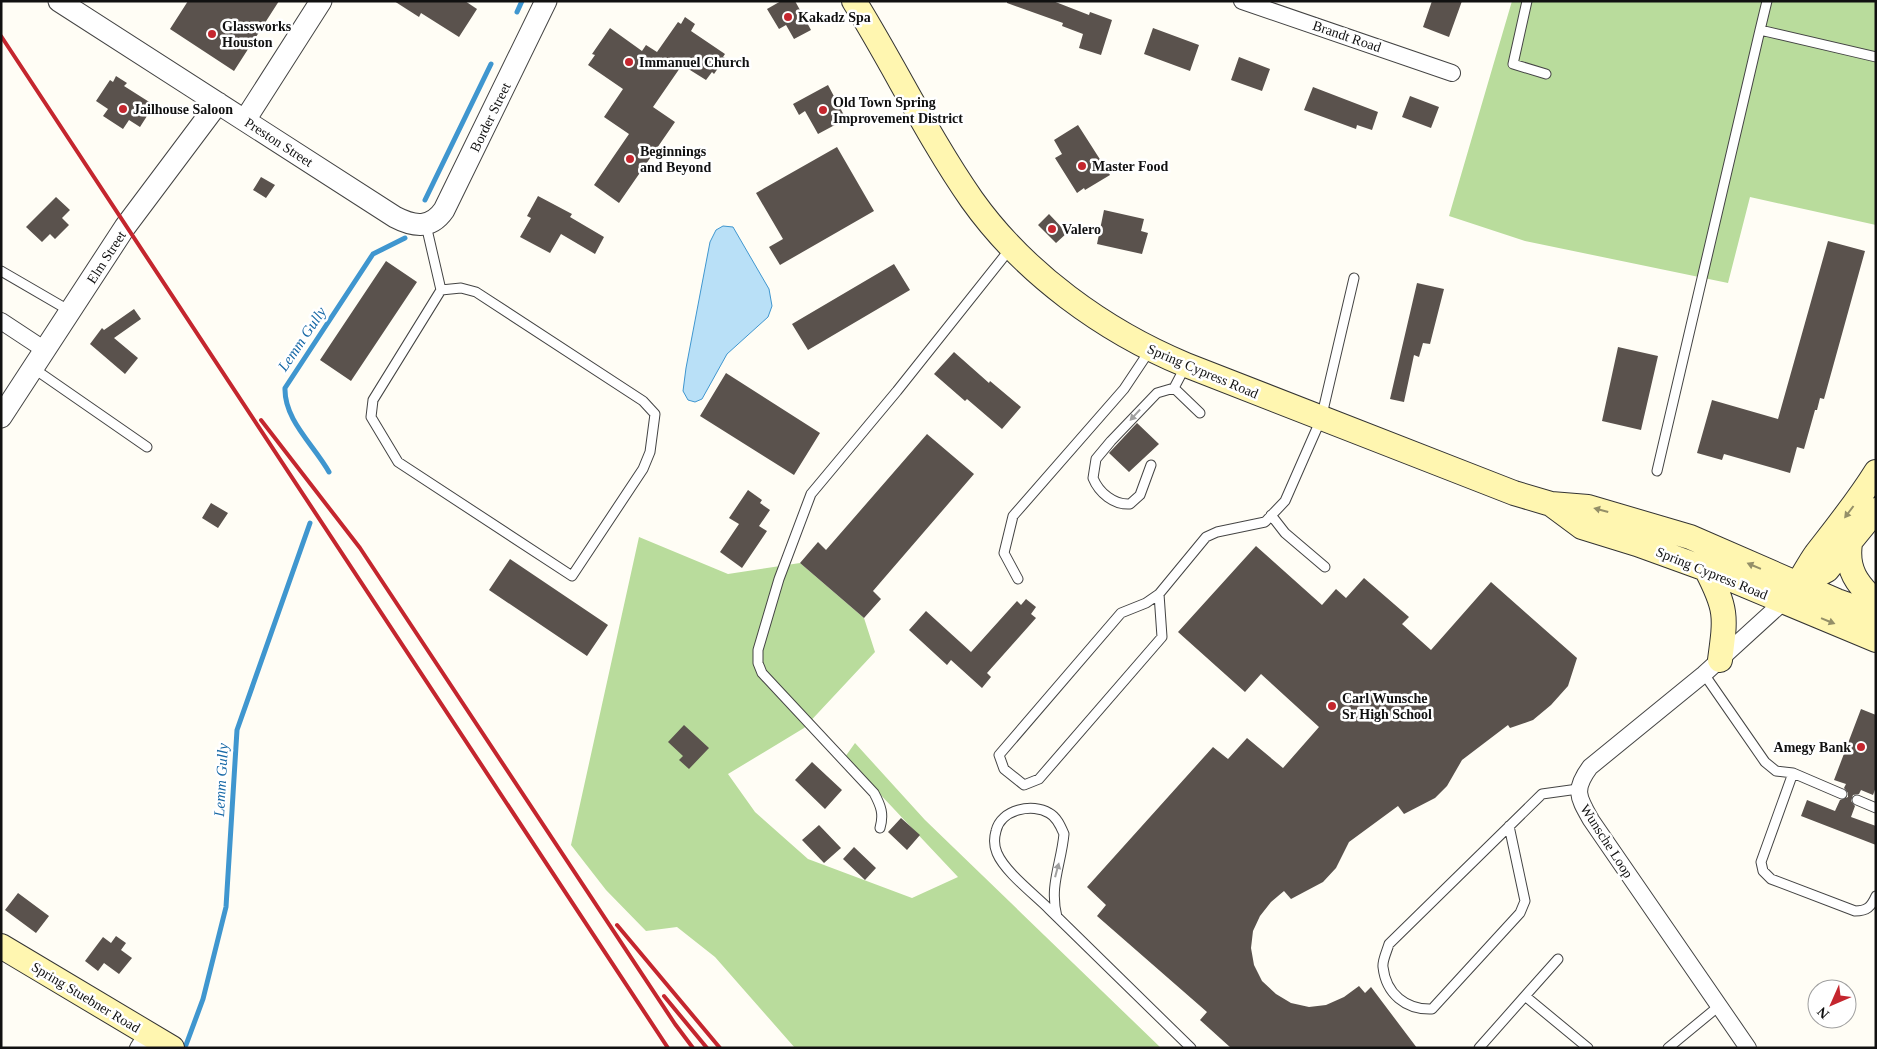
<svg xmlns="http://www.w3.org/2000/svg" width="1877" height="1049" viewBox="0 0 1877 1049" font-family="'Times New Roman',serif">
	<rect width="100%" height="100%" fill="#fffdf5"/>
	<path fill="#b9dc9c" d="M1512,1H1876V225L1750,197L1728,283L1525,241L1449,216Z
		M639,537L728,574L800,563L864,618L875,652L804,728L728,774L755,812L808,859L912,898L958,877L845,757L855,743L925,820L1161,1048H795L715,957L677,927L646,931L606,890L571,845Z"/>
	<path fill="#b9e0f7" stroke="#3f96cf" d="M723,226L733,227L769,289L772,306L768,317L727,354L702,399L695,402L688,400L683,391L686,368L710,242L716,230Z"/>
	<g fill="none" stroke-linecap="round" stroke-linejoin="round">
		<path stroke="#3f96cf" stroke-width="5" d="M517,12L522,1
			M425,200L491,64
			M329,472C314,445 284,420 285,388L373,254L405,238
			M186,1045L203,999L226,907L237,730L310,523"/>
	</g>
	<path fill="#5a524d" d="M188,1H279L234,71L170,29Z
		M394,1H465L477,9L459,37L421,13L419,17Z
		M781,1H795L811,30L794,39L786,25L779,29L767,9Z
		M1007,1H1053L1089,15L1090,12L1112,20L1101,55L1079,48L1083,34L1062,26L1063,23L1007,3Z
		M1432,1H1462L1449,37L1423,27Z
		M685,17L695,24L691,31L725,54L723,57L725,58L714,74L712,72L706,80L682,65L653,107L675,122L619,203L594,185L629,134L604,117L623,89L588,65L595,55L592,54L610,28L642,51L646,45L657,52L678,22L681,24Z
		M1153,28L1199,45L1190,71L1144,54Z
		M1239,57L1270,69L1262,91L1231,80Z
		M116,76L127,83L124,86L154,105L140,127L129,120L123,129L103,116L108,109L96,101L110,80L113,82Z
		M828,85L846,119L818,134L805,111L799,115L793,104Z
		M1313,87L1378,112L1372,130L1357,125L1356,129L1304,110Z
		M1410,96L1439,107L1431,128L1402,117Z
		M1078,125L1110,175L1085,190L1084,188L1077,193L1055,158L1062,154L1054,140Z
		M837,147L874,211L780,265L769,247L783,239L756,193Z
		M261,177L275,185L266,198L253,190Z
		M538,196L572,214L570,217L604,237L595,254L561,234L550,253L520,237L531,218L527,216Z
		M56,197L70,210L62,218L69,225L55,239L50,234L42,242L26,227Z
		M1104,210L1144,219L1141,231L1148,233L1142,254L1097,244Z
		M1049,214L1067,233L1056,243L1038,225Z
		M1828,241L1865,251L1824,399L1820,398L1817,410H1815L1804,449L1797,447L1790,473L1724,454L1722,460L1697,453L1712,400L1778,419Z
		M386,261L417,282L351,381L320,360Z
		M894,264L910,290L808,350L792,324Z
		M1417,283L1444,289L1430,344L1423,343L1419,357L1414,355L1404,402L1390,399Z
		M134,309L141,319L114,338L138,358L125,374L90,344L102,328L104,330Z
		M1618,347L1658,356L1641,430L1602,421Z
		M954,352L989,383L990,381L1021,407L1002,429L967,399L965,401L934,374Z
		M726,373L820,433L794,475L700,416Z
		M1137,423L1159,444L1129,472L1109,453Z
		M927,434L974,474L873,591L881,599L864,618L800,563L818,542L826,550Z
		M748,490L762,500L760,503L770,510L759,526L767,531L742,568L720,552L739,524L729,518Z
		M211,503L228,513L218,528L202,518Z
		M1256,546L1322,605L1336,589L1346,598L1364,578L1409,617L1402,624L1431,650L1491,582L1577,658L1568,686L1551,705L1533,720L1510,728L1508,725L1462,760L1447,786L1435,798L1404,814L1398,806L1349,842L1336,868L1323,882L1291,899L1284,891L1271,902L1260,916L1253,931L1251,948L1254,965L1262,981L1276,994L1291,1003L1309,1007L1326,1005L1344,997L1359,986L1365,993L1371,987L1417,1048H1231L1200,1020L1207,1012L1097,916L1106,905L1087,887L1213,747L1228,759L1247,738L1283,768L1319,727L1261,674L1245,692L1178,632Z
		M510,559L608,625L587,656L489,590Z
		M1026,599L1036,607L1031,614L1036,618L987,673L991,677L982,688L951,660L947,665L909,630L926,611L971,652L1017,601L1021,605Z
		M1861,709L1876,715V787L1873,795L1861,790L1859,794L1853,795L1851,801L1855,806L1851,817L1876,826V845L1801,816L1807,800L1835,811L1840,800L1848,797V793L1844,788L1846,784L1834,780Z
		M684,725L709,748L689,769L679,760L683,756L668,742Z
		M812,762L842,790L825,809L795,780Z
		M901,818L920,835L907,850L888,832Z
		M819,825L841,848L824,863L802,840Z
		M854,847L876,868L865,880L843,859Z
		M18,893L49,916L36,933L5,910Z
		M116,936L126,943L121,950L132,958L119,974L104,963L98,971L85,961L103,937L111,943Z"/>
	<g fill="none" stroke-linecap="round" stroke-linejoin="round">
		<g stroke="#444" stroke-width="11">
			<path id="service" d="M1527,1L1513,64L1546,74
				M1767,1L1760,30L1876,57
				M426,225L441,290L373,400L371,417L398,462L572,576L643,469L650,452L655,414L643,401L476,292L461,288L441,290
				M1,271L70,311
				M1185,367L1174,388L1200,413
				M33,368L147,447
				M1151,465L1140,495L1130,504C1114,505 1099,493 1093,478L1096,459L1111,441L1157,393L1174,388
				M1657,471L1760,30
				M1271,515L1285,533L1325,567
				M1018,579L1004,553L1013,516L1124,389L1150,350
				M1159,594L1162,637L1039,779L1024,785L1004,769L999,755L1121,613L1146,603L1159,594L1206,537L1217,532L1265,522L1285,501L1321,419L1354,278
				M1704,674L1765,762L1776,771L1793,773L1842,794
				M1793,773L1761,862L1763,871L1771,879L1855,911C1867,911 1871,907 1876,896
				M1857,800L1876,808
				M1509,826L1525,901L1520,913L1432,1009C1406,1010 1386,994 1383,967C1382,961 1387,951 1389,944L1542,794L1578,789
				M880,828C884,814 881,806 874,793L762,673L758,663V650L779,579L811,494L897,391L1010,249
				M1057,917C1049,886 1061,865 1064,834C1061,827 1057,817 1049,813C1033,803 1001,809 996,831C994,838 994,846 997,853C1005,872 1034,894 1049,909C1096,955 1144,1002 1191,1048
				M1525,996L1558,959
				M1479,1048L1525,996L1588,1048
				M1668,1048L1719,1006"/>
		</g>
		<g stroke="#444" stroke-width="18">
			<path id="minor" d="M1242,1L1452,73
				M1,321L45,350
				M138,1048L147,1034
				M1748,1048L1591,820C1578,797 1573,790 1590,767L1704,674L1783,602"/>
		</g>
		<g stroke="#444" stroke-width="23">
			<path id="tertiary" d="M59,1L395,217C414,227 431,229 444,210L546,1
				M245,120L321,1
				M1,417L125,227L218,103"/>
		</g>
		<g stroke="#333" stroke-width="26">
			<path id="secondary" d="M854,1C895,67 928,137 972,200C1024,273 1104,331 1186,365L1514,493L1551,504L1588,507L1690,537L1837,601L1876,615
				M1551,504L1582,527L1637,544L1706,569L1876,640
				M1850,543C1846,570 1857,584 1876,602
				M1706,569C1727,609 1726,616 1720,660
				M1799,585L1827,570L1876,510
				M1788,597C1800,583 1806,568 1816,554C1837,527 1858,501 1876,472
				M1,946L172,1048"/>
		</g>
		<use href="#service" stroke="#fff" stroke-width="9"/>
		<use href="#minor" stroke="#fff" stroke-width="16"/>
		<use href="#tertiary" stroke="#fff" stroke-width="21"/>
		<use href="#secondary" stroke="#fff6b0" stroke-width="24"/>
		<path stroke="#c4262e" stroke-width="4" d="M1,36L668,1048
			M261,420L360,548L675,1024L693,1048
			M617,925L720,1048
			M664,996L707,1048"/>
	</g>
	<defs><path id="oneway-solid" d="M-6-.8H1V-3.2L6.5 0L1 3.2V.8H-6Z" transform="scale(1.25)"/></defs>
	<g fill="#a0a0a0">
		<use href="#oneway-solid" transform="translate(1135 415) rotate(133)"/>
		<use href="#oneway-solid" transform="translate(1057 870) rotate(-75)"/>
	</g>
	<g fill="#948f68">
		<use href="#oneway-solid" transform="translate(1601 510) rotate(-165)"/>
		<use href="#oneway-solid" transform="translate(1849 512) rotate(127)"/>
		<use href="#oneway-solid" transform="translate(1754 566) rotate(-157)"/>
		<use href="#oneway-solid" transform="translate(1828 621) rotate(22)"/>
	</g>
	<g fill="#c4262e" stroke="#fff" stroke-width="2">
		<circle cx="788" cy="17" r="5"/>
		<circle cx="212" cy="34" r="5"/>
		<circle cx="629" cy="62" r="5"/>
		<circle cx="123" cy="109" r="5"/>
		<circle cx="823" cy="110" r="5"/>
		<circle cx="630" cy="159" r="5"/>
		<circle cx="1082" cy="166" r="5"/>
		<circle cx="1052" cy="229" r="5"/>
		<circle cx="1332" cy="706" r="5"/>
		<circle cx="1861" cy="747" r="5"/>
	</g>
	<g text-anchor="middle" stroke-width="5" stroke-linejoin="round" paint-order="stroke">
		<g font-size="14" font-weight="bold" fill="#111" stroke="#fff" text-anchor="start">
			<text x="798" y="22">Kakadz Spa</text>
			<text x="222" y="31">Glassworks<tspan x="222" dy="16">Houston</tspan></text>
			<text x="639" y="67">Immanuel Church</text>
			<text x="833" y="107">Old Town Spring<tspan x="833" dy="16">Improvement District</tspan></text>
			<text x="133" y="114">Jailhouse Saloon</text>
			<text x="640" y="156">Beginnings<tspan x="640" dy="16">and Beyond</tspan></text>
			<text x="1092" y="171">Master Food</text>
			<text x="1062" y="234">Valero</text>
			<text x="1342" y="703">Carl Wunsche<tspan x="1342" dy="16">Sr High School</tspan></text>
			<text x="1851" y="752" text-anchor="end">Amegy Bank</text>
		</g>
		<g font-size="14" fill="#111" stroke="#fff">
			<text transform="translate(1347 36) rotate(19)" y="5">Brandt Road</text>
			<text transform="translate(490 117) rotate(-64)" y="5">Border Street</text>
			<text transform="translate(279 142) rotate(33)" y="5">Preston Street</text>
			<text transform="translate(106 257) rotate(-57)" y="5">Elm Street</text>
			<text transform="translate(1203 371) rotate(23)" y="5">Spring Cypress Road</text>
			<text transform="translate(1712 573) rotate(22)" y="5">Spring Cypress Road</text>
			<text transform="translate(1607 841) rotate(57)" y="5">Wunsche Loop</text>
			<text transform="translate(86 997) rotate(31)" y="5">Spring Stuebner Road</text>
		</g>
		<g font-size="15" font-style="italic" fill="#1768a6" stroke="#fff">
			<text transform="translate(302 339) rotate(-56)" y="5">Lemm Gully</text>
			<text transform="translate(221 780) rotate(-87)" y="5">Lemm Gully</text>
		</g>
	</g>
	<rect width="1877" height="1049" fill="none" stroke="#111111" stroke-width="5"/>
	<g transform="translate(1832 1004) rotate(225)"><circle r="24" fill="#ffffff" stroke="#a0a0a0"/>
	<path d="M0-4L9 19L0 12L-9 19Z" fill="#c4262e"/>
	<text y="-8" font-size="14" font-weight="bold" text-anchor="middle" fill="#111111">N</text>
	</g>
</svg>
